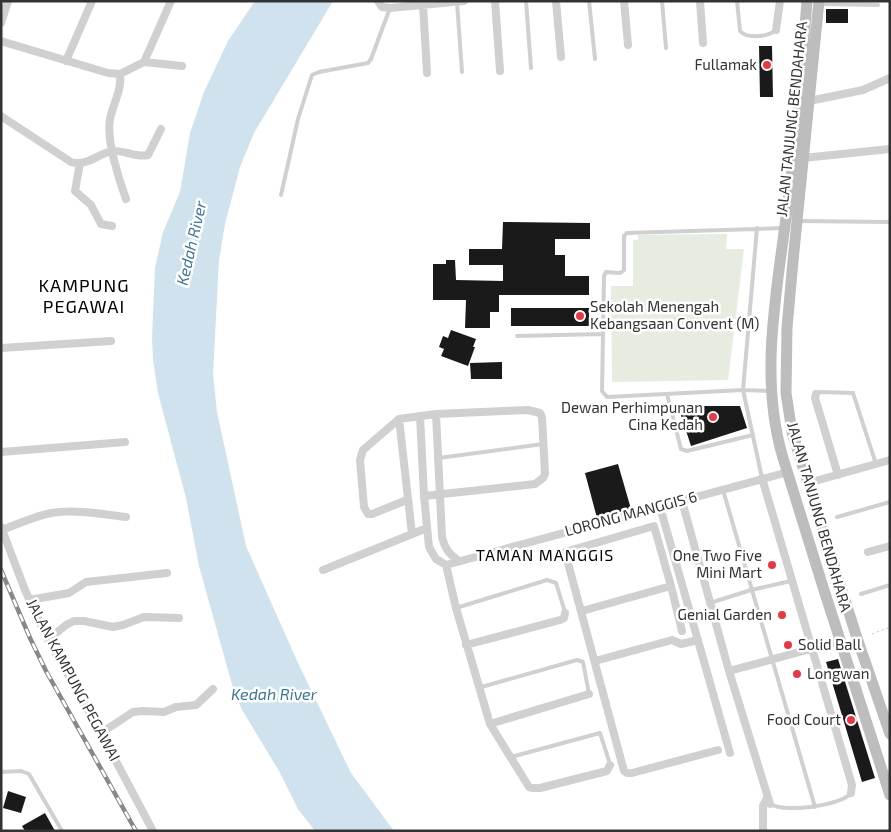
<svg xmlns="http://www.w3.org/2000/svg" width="891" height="832" viewBox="0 0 891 832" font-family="'Exo 2',sans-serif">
	<rect width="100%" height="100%" fill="#fff"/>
	<path fill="#e6ecdf" d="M727,234L726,249H744L728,380L612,382L611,286H633V240H638V235Z"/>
	<path fill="#cfe2ee" d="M255,1H333L254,133L240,167L225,224L219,260L213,374L217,412L246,546L298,663L351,773L394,831H315L298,809L279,771L242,710L233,688L199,566L186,498L158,393L153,360L152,338L155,268L163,232L180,192L190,133L204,92L228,41Z"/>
	<path fill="#1a1a1a" d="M826,9H848V23H826Z
		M759,46H772L773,97H760Z
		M503,222L590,223V239H555V255H565V276H589V295H499V312H490V328H465L466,300H433V264H446V260H455L456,280L503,281V265H469V249H502Z
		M511,308H589V326H511Z
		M451,330L476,339L473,347H475L468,366L441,356L444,349L439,347L443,336L448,338Z
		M502,362V379H471L470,363Z
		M678,406H740L747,428L691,446Z
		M618,464L631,509L597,518L585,473Z
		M838,659L875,778L862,782L826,662Z
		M8,791L26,797L21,813L3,808Z
		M45,813L55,831H25L22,826Z"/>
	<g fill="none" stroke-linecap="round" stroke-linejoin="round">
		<path stroke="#cdcdcd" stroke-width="1" stroke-dasharray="2.5 2.5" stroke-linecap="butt" d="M872,634L890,627"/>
		<path stroke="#d0d0d0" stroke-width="4" d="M526,1L531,68
			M589,1L595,59
			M662,1L666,48
			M737,1L740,31C747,39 768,37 776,30
			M457,2L462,72
			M820,4L878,5
			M281,195L298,119L312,75L319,72L368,63L371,59L390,8
			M799,221L890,222
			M757,228L743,390L762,478
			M517,336L602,334
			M771,391L743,390L607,397L602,391L604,276L606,272L620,273L624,270V236L627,233L784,228
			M667,394L681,449L687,451L753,435
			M816,394L820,392L853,393L876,464
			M439,458L543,444
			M723,490L815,807
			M837,517L890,502
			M861,594L890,585
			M710,603L751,590L791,581
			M456,608L547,580L556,583L565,612
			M478,688L577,660L583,662L589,694
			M511,757L600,733L610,764
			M1,772L21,771L29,774L62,831
			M770,804C785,813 841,806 851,793"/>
		<path stroke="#d0d0d0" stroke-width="8" d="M378,1L382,7L390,8L464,1
			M495,1L500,71
			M556,1L561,57
			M624,1L628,45
			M700,1L703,43
			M423,5L427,73
			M1,23L8,1
			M776,30L780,1
			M1,41L108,73L120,74L144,62L182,66
			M66,61L92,1
			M144,62L171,1
			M120,74C122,91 113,103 110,119C106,139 119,180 126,199
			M809,101L863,90L890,78
			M1,116L71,162C87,167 98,153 113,151C125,150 136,158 148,155L161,129
			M803,158L890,149
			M80,163L75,191L91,205L101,224L112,226
			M1,348L111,341
			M816,394L815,398L838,475
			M436,414L442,537C445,549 449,554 459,561
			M420,416L424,496L429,547L436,559L446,565
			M399,419L412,534
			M1,452L125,442
			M762,478L852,785L851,793
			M808,483L890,460
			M407,500L372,514H368L364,507L360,460L363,450L399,419L436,414L528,410L540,413L542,417L545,474L543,478L535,484L424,496
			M682,501L729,671L770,804
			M660,507L730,753
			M1,527L25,590L44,632L101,733L153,831
			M2,530C18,524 35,516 51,513C75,509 102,514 126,517
			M868,552L890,546
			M446,565L788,472
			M446,565L456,608L490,724L529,787L532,788H540L607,771L610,765
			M323,570L427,528
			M671,586L654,526L565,552L624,771L627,773H632L718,750
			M29,600L69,593L86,582L167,573
			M582,611L671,586L682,631
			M48,640L66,625L74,621H84L113,627L123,625L144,617L179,618
			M466,645L560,620L564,618L565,613
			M595,661L672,640L681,644L698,640
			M729,671L840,641
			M490,724L589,694
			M101,733L133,712L143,711L164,712L176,707L196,705L213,689
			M763,831V806L767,798"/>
		<path stroke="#bdbdbd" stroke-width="11" d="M807,1C802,68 797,135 788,202C778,286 758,375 783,458L823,587L890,795
			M819,1L793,261L787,328L786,393L792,432L857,638L890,734"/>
		<g stroke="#888" stroke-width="4.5">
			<path id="rail" d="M1,570L30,638L46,671L136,831"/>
		</g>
		<use href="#rail" stroke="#fff" stroke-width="2.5" stroke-dasharray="8" stroke-linecap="butt"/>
	</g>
	<g fill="#e63946" stroke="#fff" stroke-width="2">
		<circle cx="767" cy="65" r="5"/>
		<circle cx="580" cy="316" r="5"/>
		<circle cx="713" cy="417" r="5"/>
		<circle cx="772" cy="565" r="5"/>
		<circle cx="782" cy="615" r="5"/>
		<circle cx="788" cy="645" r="5"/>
		<circle cx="797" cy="674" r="5"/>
		<circle cx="851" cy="720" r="5"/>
	</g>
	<g text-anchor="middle" stroke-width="5" stroke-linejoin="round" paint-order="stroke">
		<g font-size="15" fill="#333" stroke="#fff" text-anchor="end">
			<text x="757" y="70">Fullamak</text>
			<text x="590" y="312" text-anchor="start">Sekolah Menengah<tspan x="590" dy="17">Kebangsaan Convent (M)</tspan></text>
			<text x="703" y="413">Dewan Perhimpunan<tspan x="703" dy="17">Cina Kedah</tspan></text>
			<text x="762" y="561">One Two Five<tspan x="762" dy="17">Mini Mart</tspan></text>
			<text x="772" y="620">Genial Garden</text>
			<text x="798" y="650" text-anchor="start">Solid Ball</text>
			<text x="807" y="679" text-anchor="start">Longwan</text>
			<text x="841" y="725">Food Court</text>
		</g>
		<g font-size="15" fill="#333" stroke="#fff">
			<text transform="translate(792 119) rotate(-84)" y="5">JALAN TANJUNG BENDAHARA</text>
			<text transform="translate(631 514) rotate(-15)" y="5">LORONG MANGGIS 6</text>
			<text transform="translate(819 517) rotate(74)" y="5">JALAN TANJUNG BENDAHARA</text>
			<text transform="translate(73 680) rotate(62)" y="5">JALAN KAMPUNG PEGAWAI</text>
		</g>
		<g font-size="16" font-style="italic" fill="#3f7597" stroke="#fff">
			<text transform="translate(191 243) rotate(-77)" y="6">Kedah River</text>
			<text x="274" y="700">Kedah River</text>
		</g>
		<g font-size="16" letter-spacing="1" fill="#000" stroke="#fff">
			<text x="545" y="561">TAMAN MANGGIS</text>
		</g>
		<g font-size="18" letter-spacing="1" fill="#000" stroke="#fff">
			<text x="84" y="292">KAMPUNG<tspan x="84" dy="21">PEGAWAI</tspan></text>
		</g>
	</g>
	<rect width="891" height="832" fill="none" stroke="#333333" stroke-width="5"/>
</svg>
